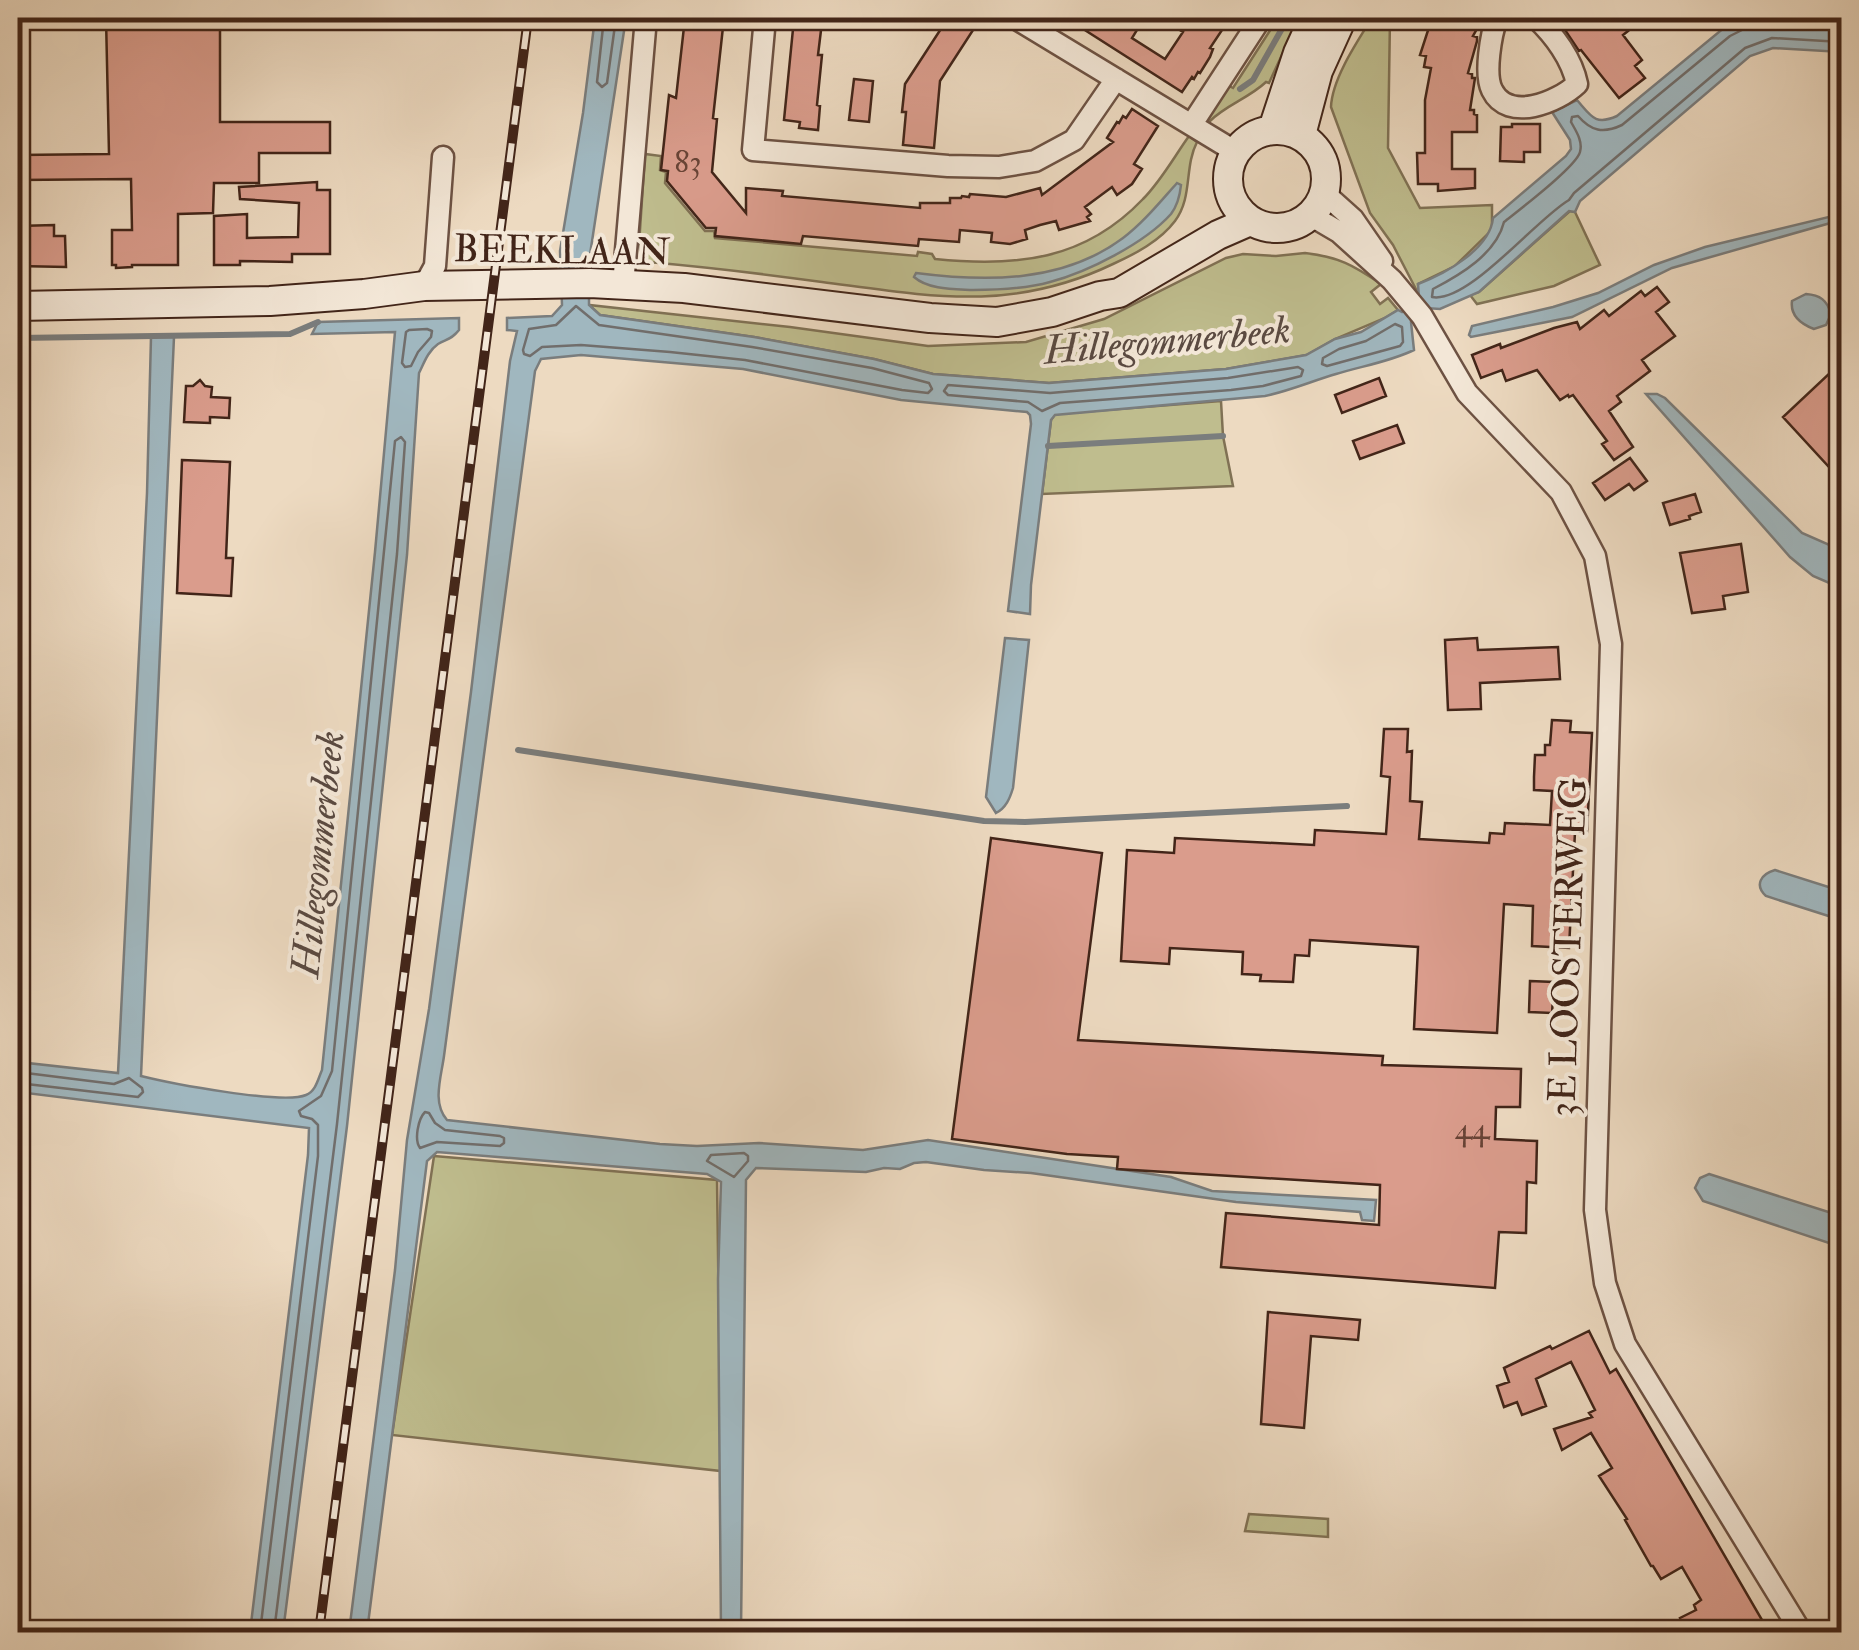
<svg xmlns="http://www.w3.org/2000/svg" width="1859" height="1650" viewBox="0 0 1859 1650" font-family="'IM FELL Double Pica',serif">
	<rect width="100%" height="100%" fill="#eddac1"/>
	<filter id="stains"><feTurbulence type="fractalNoise" baseFrequency=".002" numOctaves="4"/><feColorMatrix values="0 0 0 0 .2 0 0 0 0 .09 0 0 0 0 .02 0 0 0 .5 -.17"/></filter>
	<radialGradient id="worn" r=".72"><stop offset=".6" stop-color="#630" stop-opacity="0"/><stop offset="1" stop-color="#630" stop-opacity=".3"/></radialGradient>
	<path fill="#bfbd8e" stroke="#807154" stroke-width="2.5" d="M1278,18H1299L1269,83L1266,82C1249,98 1226,105 1210,121L1208,117L1227,85L1233,88Z
		M1372,18H1390L1388,148L1420,208L1492,205V230L1455,266L1418,284L1419,295L1393,245L1370,213L1331,107C1332,79 1357,42 1372,18Z
		M1189,136L1197,142C1184,167 1193,197 1175,221C1160,241 1135,254 1113,264C1011,313 929,296 822,282C764,274 706,267 648,262L642,258L639,245L645,154L661,156L660,170L666,172L665,183L705,231H714L715,238L917,256L918,252L932,254L935,259C1016,267 1084,261 1143,199C1161,181 1174,157 1189,136Z
		M1570,211L1575,212L1600,265L1554,286L1477,304L1470,295L1479,292Z
		M1305,253C1339,257 1353,265 1381,284L1371,292L1380,304L1388,298L1398,310L1385,318L1335,339L1307,355L1226,369L1049,383L933,374L874,359L754,337L600,315L589,305L790,327L928,346L1026,342L1104,319L1226,258L1243,254L1276,256Z
		M1221,401L1223,436L1233,486L1042,494L1051,420L1055,414Z
		M434,1156L717,1180L721,1471L392,1435Z
		M1249,1514L1328,1519V1537L1245,1531Z"/>
	<path fill="#a0b7bf" stroke="#7a7d7d" stroke-width="2.5" d="M595,18H626L589,261V305L600,315L754,337L874,359L933,374L1049,383L1226,369L1306,355L1335,339L1361,332L1398,310L1402,312L1419,298L1418,284C1445,274 1490,249 1493,218L1566,156L1571,149L1570,140L1552,112L1577,100C1591,116 1595,126 1617,116L1725,27C1753,12 1810,18 1841,21V52L1773,48L1750,56L1580,201L1575,212L1569,211L1479,292L1440,309L1426,308L1411,322L1414,350C1389,362 1362,366 1336,374C1312,381 1289,391 1265,396L1055,415L1051,420L1031,585L1030,614L1008,611L1031,424L1030,415L1027,412L901,400L743,369L581,355L541,359L535,371L444,1056C441,1078 432,1103 447,1120L660,1144L697,1146L759,1143L863,1150L928,1140L1171,1177L1212,1191L1376,1200L1374,1221L1362,1220L1360,1212L1236,1202L1031,1173L984,1170L926,1162L914,1163L900,1169L884,1168L866,1172L756,1168L746,1180L741,1632H721L718,1279L721,1182L707,1174L437,1152L427,1161L367,1632H349L395,1270L407,1140L429,1009L471,692L510,361L517,331L507,330V318L552,316L562,305L560,251L583,113Z
		M1177,183L1181,185C1180,195 1177,206 1171,214C1145,243 1088,272 1050,282C1025,289 999,290 973,290C954,289 929,290 914,277L916,273C986,282 1063,283 1123,238C1143,223 1160,202 1177,183Z
		M1841,214V220L1672,268L1572,317L1471,337L1469,335L1472,326L1553,307L1598,293L1654,265L1705,247Z
		M1806,294C1820,295 1827,300 1831,314L1826,325L1814,329C1801,324 1790,316 1792,301Z
		M459,318V330C452,339 447,339 438,344C428,351 424,363 419,373L407,555L347,1126L283,1632H250L308,1155L309,1128L18,1092V1062L118,1073L147,493L151,337H174L141,1076C169,1083 283,1105 306,1095C316,1091 318,1079 322,1070L375,552L395,332L312,334L318,322Z
		M1646,394H1657L1665,398L1802,533L1841,550V588L1813,576L1790,557Z
		M1005,638L1029,640L1013,788C1010,798 1006,808 996,813L986,797Z
		M1775,870L1841,891V920L1766,896C1754,885 1761,874 1775,870Z
		M1709,1174L1841,1216V1247L1703,1201L1695,1188L1700,1178Z"/>
	<g fill="none" stroke-linecap="round" stroke-linejoin="round">
		<path stroke="#716e6c" stroke-width="2.5" d="M604,18L597,82L602,87L607,83L616,18
			M1748,18L1744,29L1730,36L1622,125C1603,134 1591,131 1578,116L1572,117L1571,122C1576,131 1583,141 1580,152C1576,167 1519,210 1504,222C1496,254 1460,275 1433,289L1432,297C1468,304 1536,219 1569,200L1574,193L1745,48L1772,38L1842,42
			M576,306L599,325L752,347L872,368L929,383L932,389L928,393L902,390L745,360L670,352L581,345L542,347L530,356L524,354L523,350L529,329L556,325Z
			M1395,324L1402,327L1403,342L1400,346L1327,366L1322,364L1323,358L1339,349L1366,341Z
			M427,329L432,331L431,337L418,352L411,366L405,367L402,363L406,332L409,330Z
			M1298,367L1303,370L1301,376L1263,386L1231,390L1060,403L1042,411L1028,402L948,395L944,391L948,385L1050,393L1228,378Z
			M18,1072L114,1084L129,1078L142,1088L143,1092L138,1097L18,1083
			M425,1112L429,1113L435,1123L445,1130L500,1136L504,1138V1143L500,1146L437,1142L420,1148C414,1140 418,1119 425,1112Z
			M744,1153L748,1156V1161L734,1177L707,1161L711,1155Z
			M260,1632L318,1156V1125L312,1119L301,1116L299,1111L321,1096L332,1071L395,441L401,437L405,442L397,554L337,1124L274,1632"/>
		<path stroke="#7a7d7d" stroke-width="6" d="M1240,89L1253,80L1288,18
			M18,338L290,334L318,322
			M1048,446L1223,436
			M518,750L984,821L1025,822L1347,806"/>
	</g>
	<path fill="#da9c8c" stroke="#422519" stroke-width="2.5" d="M106,18H220V122H330V153H259V183H214L213,213L178,214V265H132V267L116,268V265H112V230H132L131,179L18,180V155L109,154Z
		M685,18H724L713,118L717,119L712,172L746,213V188L783,191L782,196L920,208V203H950V198H961L962,196L969,197L970,194L1006,197L1040,188L1042,195L1113,142L1107,138L1117,122L1119,123L1123,116L1126,118L1132,109L1158,126L1134,164L1142,169L1132,184L1117,195L1112,187L1085,207L1091,214L1087,217L1090,221L1059,230L1056,221L1040,225L1025,230L1027,239L1010,244L991,242L992,233L960,230L959,242L919,239L918,246L803,236L801,244L715,236L716,228H706L667,181L668,171L661,170L669,95L676,98Z
		M948,18H967L977,24L940,81L934,148L903,145L906,112H902L905,84Z
		M1066,18H1118L1137,30L1132,38L1165,59L1183,32L1160,18H1230L1210,48L1213,49L1210,57L1200,73L1198,72L1194,79L1192,77L1182,92Z
		M1432,18H1483L1473,36L1477,37V41L1468,73L1472,74V78H1475L1470,110H1474V114L1477,115V132H1452V169H1475V188L1438,191V184H1418L1417,153H1425V100L1431,68L1424,67L1426,56L1420,55Z
		M1569,18H1617L1628,31L1623,35L1642,60L1635,66L1645,78L1619,98L1581,50L1579,51L1561,24Z
		M794,19L822,22L818,55H822L817,105L820,106L818,130L799,128L800,122L784,120Z
		M854,79L873,81L869,122L849,120Z
		M1512,124H1540V152H1524V162L1500,161L1501,127H1512Z
		M317,182V190H330V254H292V262L240,261V265H214V216L247,214V238L298,237L299,203L240,199L239,187Z
		M54,225V236H65L66,267L18,266V226Z
		M1657,287L1669,302L1656,312L1675,336L1642,360L1650,371L1617,396L1621,402L1609,411L1633,447L1614,460L1602,444L1607,441L1573,395L1569,397L1568,395L1560,400L1537,370L1506,381L1502,370L1481,378L1472,355L1500,344L1501,348L1554,328L1577,322L1580,329L1604,310L1609,316L1641,291L1645,296Z
		M1832,371L1842,382V456L1829,467L1783,417Z
		M1379,378L1386,396L1342,413L1335,395Z
		M200,380L205,386L212,387L211,397L230,398L229,418L210,417V423L184,422L186,386H193Z
		M1397,425L1404,443L1360,459L1353,441Z
		M1630,458L1647,481L1634,490L1629,484L1605,500L1593,483Z
		M182,460L230,462L226,558H233L231,596L177,593Z
		M1695,494L1701,512L1689,516L1690,519L1670,525L1663,503Z
		M1741,544L1748,592L1723,596L1725,609L1692,613L1680,553Z
		M1477,638L1478,650L1558,647L1560,679L1480,683L1481,709L1448,710L1445,640Z
		M1552,720L1571,721L1570,732L1592,733L1587,832H1575L1569,948L1532,946L1533,906L1504,904L1497,1033L1414,1029L1418,947L1310,940L1309,956L1295,955L1293,982L1260,981L1261,975L1242,974L1243,952L1170,948L1169,964L1121,961L1127,850L1174,853L1175,838L1314,845L1315,830L1386,834L1390,777L1381,776L1384,729H1408L1407,752L1412,751L1410,801L1422,802L1419,839L1489,843L1490,833L1504,834L1505,823L1550,825L1552,791L1534,790V777L1535,755H1545V745H1550Z
		M991,838L1102,853L1078,1040L1383,1056L1382,1065L1521,1069L1520,1107H1496L1495,1139L1537,1141L1536,1183L1527,1182L1526,1233L1499,1232L1495,1288L1221,1267L1226,1213L1379,1225L1380,1185L1117,1169L1118,1157L1067,1154L952,1139Z
		M1530,981L1554,982L1552,1013L1529,1012Z
		M1268,1312L1360,1320L1358,1340L1311,1336L1304,1428L1261,1424Z
		M1589,1331L1610,1373L1616,1369L1769,1632H1687L1680,1618L1696,1610L1694,1605L1701,1600L1682,1567L1661,1579L1653,1566H1651L1625,1520L1627,1519L1599,1476L1612,1468L1591,1433L1562,1450L1554,1429L1592,1417L1589,1413L1595,1410L1571,1362L1536,1379L1546,1406L1522,1415L1517,1402L1504,1407L1497,1386L1509,1382L1504,1368L1550,1346L1552,1349Z"/>
	<g fill="none" stroke-linecap="round" stroke-linejoin="round">
		<g stroke="#6d5243" stroke-width="25">
			<path id="street" d="M765,18L753,150L948,166L999,167L1035,161L1074,140L1116,79
				M1015,18L1236,152
				M1497,18C1491,34 1484,74 1492,90C1508,123 1558,102 1577,84C1572,59 1554,35 1536,18
				M1192,124L1261,18
				M1324,193L1353,219L1382,261
				M1310,215L1339,232L1392,280L1422,316L1467,393L1561,492L1595,556L1611,644L1595,1210L1605,1283L1625,1344L1801,1632
				M623,285L646,18
				M424,286L435,266L443,157"/>
		</g>
		<g stroke="#422519" stroke-width="32">
			<path id="secondary" d="M1273,129L1298,53L1314,18
				M1228 179a49 49 0 1 1 98 0a49 49 0 1 1-98 0Z
				M1301,135L1318,71L1342,18
				M18,306L270,301L364,294L424,286L590,283L684,288L930,318L997,322L1052,312L1100,296L1119,293L1218,235L1250,221"/>
		</g>
		<use href="#street" stroke="#f3e7d7" stroke-width="20"/>
		<use href="#secondary" stroke="#f3e7d7" stroke-width="28"/>
		<g stroke="#422519" stroke-width="10">
			<path id="rail" d="M319,1632L528,18"/>
		</g>
		<use href="#rail" stroke="#f3e7d7" stroke-width="6" stroke-dasharray="19" stroke-linecap="butt"/>
	</g>
	<g text-anchor="middle" stroke-width="8" stroke-linejoin="round" paint-order="stroke">
		<g font-size="32" fill="#684336">
			<text x="688" y="172">83</text>
			<text x="1472" y="1139">44</text>
		</g>
		<g font-size="38" fill="#422519" stroke="#f3e7d7">
			<text transform="translate(562 250) rotate(1)" y="13">BEEKLAAN</text>
			<text transform="translate(1567 947) rotate(-88)" y="13">3E LOOSTERWEG</text>
		</g>
		<g font-size="40" font-style="italic" fill="#5a4a42" stroke="#f3e7d7">
			<text transform="translate(1167 339) rotate(-5)" y="14">Hillegommerbeek</text>
			<text transform="translate(317 854) rotate(-84)" y="14">Hillegommerbeek</text>
		</g>
	</g>
	<rect width="1859" height="1650" fill="none" stroke="#eddac1" stroke-width="60"/>
	<rect x="20" y="20" width="1819" height="1610" fill="none" stroke="#422519" stroke-width="5"/>
	<rect x="30" y="30" width="1799" height="1590" fill="none" stroke="#422519" stroke-width="2.5"/>
	<rect width="100%" height="100%" filter="url(#stains)"/>
	<rect width="100%" height="100%" fill="url(#worn)"/>
</svg>
